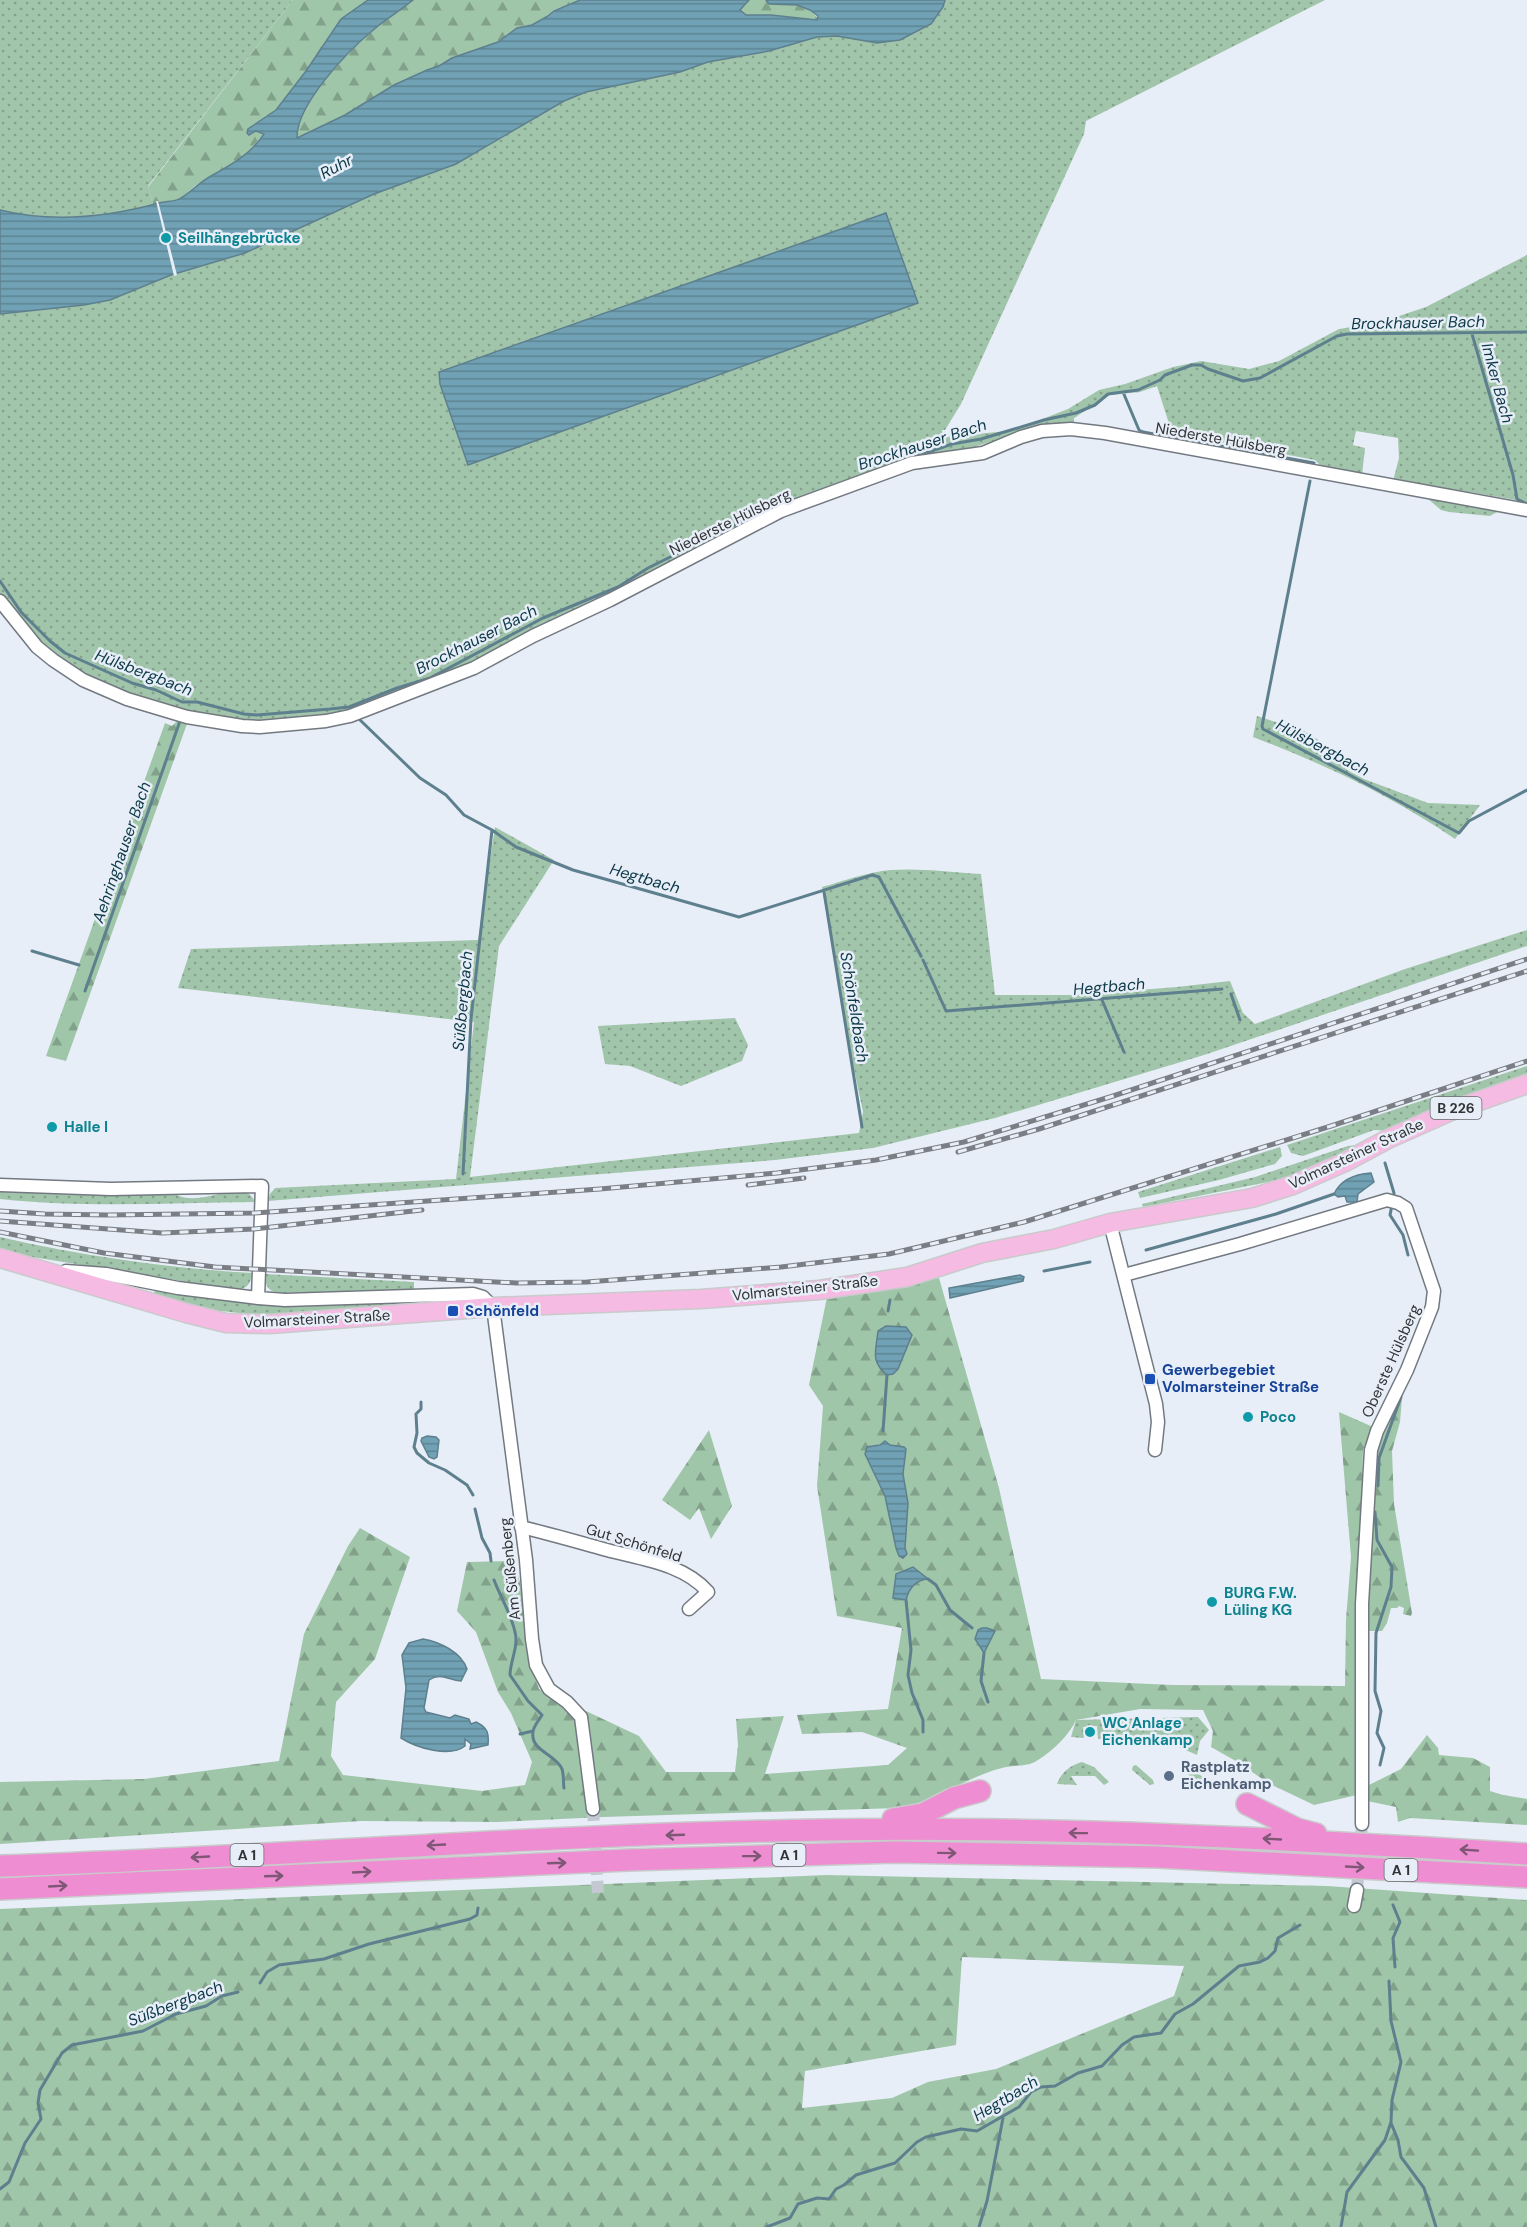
<svg xmlns="http://www.w3.org/2000/svg" width="1527" height="2227" viewBox="0 0 1527 2227" font-family="'DM Sans',sans-serif">
	<defs>
		<pattern id="grass-dots" width="8" height="8" patternUnits="userSpaceOnUse" patternTransform="scale(1.5)"><rect width="8" height="8" fill="#a1c5aa"/><path d="M2 2h.1M6 6h.1" fill="none" stroke="#84a18b" stroke-width="1.8" stroke-linecap="round"/></pattern>
		<pattern id="forest-firs" width="22" height="20" patternUnits="userSpaceOnUse" patternTransform="scale(1.5)"><rect width="22" height="20" fill="#9fc6a9"/><path d="M5 1l3.5 6h-7zM16 11l3.5 6h-7z" fill="#82a18a"/></pattern>
		<pattern id="water-rules" width="6" height="5" patternUnits="userSpaceOnUse" patternTransform="scale(1.5)"><rect width="6" height="5" fill="#71a1b4"/><path d="M0 2.5h6" fill="none" stroke="#5d8493"/></pattern>
	</defs>
	<rect width="100%" height="100%" fill="#e7eef7"/>
	<path fill="url(#grass-dots)" d="M0,0H293L148,186L153,205C105,219 48,222 0,210Z
		M945,0H1325L1086,121L1084,134L961,404L945,430H942L943,437L1008,431L1027,425L1068,409L1099,390L1125,384L1173,367L1201,361L1249,369L1279,361L1339,329L1378,323L1426,307L1527,255V502L1470,492L1469,495L1393,481L1399,458L1398,438L1356,431L1353,445L1365,448L1362,475L1322,467L1315,460L1172,433L1157,386L1140,392L1110,395L1074,418V425L1025,431L974,447L926,457L924,454L770,510L533,636L360,712L283,724L187,717L69,671L0,601V314L83,305L110,300L171,275L245,253L374,194L456,164L564,101L586,92L680,72L708,62L769,51L817,37L837,36L877,43L943,7Z
		M1421,493L1501,507L1497,512L1490,516L1449,512L1441,510Z
		M1257,716L1304,731L1320,741L1326,750L1345,763L1347,770L1364,779L1428,803L1480,805L1455,839C1392,796 1324,764 1253,737Z
		M495,827L554,860L499,946L470,1177L859,1133L863,1112L848,1040L822,887C844,881 867,872 891,870C920,868 951,872 981,874L995,995H1075L1177,987L1230,981L1243,1013L1255,1024L1405,969L1527,930V946L1204,1055L995,1118L873,1148L775,1160L268,1201L270,1194L275,1188L456,1179L474,1022L178,988L191,949L478,940Z
		M735,1018L748,1045L742,1061L681,1086L630,1066L605,1064L598,1026Z
		M1527,1066V1075L1446,1103L1392,1131L1374,1130L1303,1156L1291,1153L1287,1145Z
		M1356,1145L1321,1164L1288,1178L1143,1207L1142,1204L1255,1177L1348,1146Z
		M1280,1147L1282,1156L1275,1164L1219,1180L1140,1198L1138,1192Z
		M231,1191C243,1191 250,1191 255,1202C170,1203 84,1208 0,1199V1192L177,1195C192,1203 216,1194 231,1191Z
		M0,1237C83,1256 167,1268 252,1273C251,1282 249,1287 239,1290L26,1256L0,1248Z
		M265,1274L414,1282V1289L279,1293C267,1291 265,1285 265,1274Z
		M155,1289L267,1305H314L411,1302L412,1307L264,1316L204,1309L154,1294Z
		M1198,1717L1209,1730L1200,1741L1197,1755L1172,1744L1098,1739L1097,1726L1083,1727L1084,1738L1071,1737L1076,1720Z
		M1082,1762L1094,1767L1109,1782L1104,1785L1095,1776H1071L1077,1785L1057,1784C1061,1773 1070,1765 1082,1762Z
		M1136,1765L1153,1780L1154,1784L1150,1785L1132,1770L1133,1766Z
		M1188,1767L1215,1785L1214,1790C1202,1789 1194,1781 1186,1772Z
		M1362,1853L1527,1862V1866L1363,1856Z"/>
	<path fill="url(#forest-firs)" fill-rule="evenodd" d="M293,0H368L341,19L306,71L276,110L248,129L252,134L256,131L264,134L242,159L195,186L180,199L153,205L148,187Z
		M413,0H580L554,10L548,16L532,25L511,32L498,42L452,58L439,66L427,70L394,85L345,115L297,139C297,105 347,53 372,31C384,20 400,11 413,0Z
		M749,0H766L777,5H797L810,10L818,18L817,20L771,15H746L740,10Z
		M178,720L188,721L66,1061L46,1056L165,723L172,726Z
		M939,1278L999,1488L1041,1679L1172,1685L1345,1686L1346,1620L1351,1557L1339,1412L1373,1427L1363,1450L1355,1703L1358,1747L1357,1795L1314,1805L1270,1784L1234,1760L1211,1747L1213,1731L1203,1710L1140,1709L1076,1720C1069,1735 1053,1751 1038,1760C1026,1768 1015,1764 1002,1768C966,1777 935,1802 898,1808L603,1817L497,1822L361,1821L0,1844V1782L144,1779L279,1761L304,1634L348,1546L360,1528L410,1557L375,1659L336,1702L331,1756L343,1775L482,1791L525,1785L532,1762L511,1713L498,1692L476,1632L457,1611L467,1562L514,1561L524,1598L532,1666L539,1689L567,1705L586,1711L639,1736L666,1772H735L738,1745L736,1719L784,1716L765,1774L888,1765L907,1748L862,1732L802,1734L797,1715L888,1709L902,1628L837,1616L817,1486L823,1406L809,1385L827,1297Z
		M1398,1397L1402,1398L1400,1422L1392,1451L1394,1504L1412,1613L1411,1616L1403,1614L1404,1608L1399,1606L1397,1608H1391L1387,1623L1382,1631H1367L1375,1447Z
		M709,1430L732,1506L711,1539L699,1508L690,1520L662,1500Z
		M1427,1735L1438,1748L1439,1755L1473,1758L1490,1767V1791L1503,1795L1527,1799V1825L1410,1818L1398,1822L1396,1807L1367,1801L1369,1785L1401,1769Z
		M827,1875L1327,1886L1527,1900V2227H0V1909ZM962,1957L1184,1966L1174,1996L996,2069L928,2082L892,2098L802,2108L805,2071L956,2045Z"/>
	<path fill="url(#water-rules)" stroke="#5e808e" stroke-width="1.5" d="M368,0H413C400,11 384,20 372,31C347,52 296,105 297,138L345,115L394,85L427,70L439,66L452,58L498,42L517,28L532,25L548,16L554,11L580,0H749L740,10L746,15H771L817,20L818,16L810,10L797,5L769,4L766,0H945L943,7L931,24L900,40L877,43L837,36L817,37L769,51L708,62L680,72L586,92L564,101L456,164L374,194L245,253L171,275L110,300L84,305L0,314V210C52,223 108,217 159,203C166,201 176,202 181,198C192,191 200,182 211,176C231,165 251,154 264,134L256,131L249,135L247,133L248,129L276,110L306,71L341,19Z
		M886,213L918,303L468,465L440,384L439,372Z
		M1371,1173L1374,1182L1358,1194L1357,1202H1347L1345,1196L1338,1197L1334,1194C1341,1179 1356,1174 1371,1173Z
		M1020,1275L1024,1277L1023,1281L950,1298L949,1288Z
		M886,1326L906,1327L912,1335L898,1369L893,1374L887,1375C870,1361 876,1351 878,1331Z
		M427,1436L436,1437L439,1440L437,1457L434,1459L429,1457L421,1441L422,1438Z
		M885,1441L890,1445L904,1447L906,1449L903,1474L908,1503L905,1548L907,1554L903,1558L899,1556L896,1548L885,1496L865,1454L867,1447L880,1445Z
		M913,1567L928,1579C916,1580 909,1588 906,1600L893,1598L896,1574Z
		M982,1628H987L995,1631L984,1653L975,1639L978,1630Z
		M423,1639C440,1642 461,1652 467,1669L461,1681C448,1680 441,1672 429,1680L424,1708L426,1712L450,1718L455,1715L469,1719L471,1724L476,1722C488,1728 489,1733 488,1745L470,1749L471,1744L465,1739V1746C450,1758 417,1748 401,1738L406,1688L402,1655L409,1643Z"/>
	<path fill="#e7eef7" d="M156,201H158L177,275L174,276Z"/>
	<g fill="none" stroke-linecap="round" stroke-linejoin="round">
		<path stroke="#5e808e" stroke-width="3" d="M1472,334L1513,475L1517,499L1527,504
			M1123,392L1139,430L1143,432L1314,463
			M914,457L952,444L981,439L1044,420L1076,413L1095,405L1108,394L1138,390L1160,380L1165,375L1192,365H1201L1208,369L1243,381L1260,378L1337,336L1347,334L1527,332
			M1310,481L1262,726L1263,729L1459,833L1469,821L1527,790
			M0,581L21,612L50,641L65,653L132,683L156,690L182,702H197L244,714L257,715L330,709L349,707L397,688L430,678L543,618L618,587L648,568L751,517L773,509
			M359,719L420,778L446,795L464,815L492,830L516,847L573,870L739,917L872,875L879,877L921,956
			M824,892L862,1127
			M32,951L79,965
			M923,960L946,1011L1222,989
			M85,991L180,721
			M1231,994L1240,1020
			M1102,1000L1124,1052
			M1385,1163L1394,1193L1393,1199
			M463,1174L471,1019L492,830
			M1392,1205L1390,1215L1403,1235L1408,1255
			M1146,1250L1276,1214L1334,1194
			M1044,1271L1090,1262
			M888,1311L890,1300
			M421,1402V1409L416,1414L417,1433L414,1447L417,1453L429,1463L445,1470L467,1485L473,1495
			M883,1431L887,1375
			M1378,1486L1379,1458L1401,1397
			M475,1509L482,1538L490,1553L491,1561
			M1375,1512L1377,1540L1392,1567L1391,1587L1376,1633L1375,1691L1381,1711L1377,1733L1384,1748L1380,1765
			M928,1579L936,1585L950,1610L972,1628
			M494,1580C501,1598 511,1614 515,1632C519,1646 510,1661 510,1675L528,1701L542,1715C539,1720 533,1727 533,1732C530,1751 556,1754 562,1769C564,1775 563,1782 564,1788
			M906,1600L911,1650L908,1675L912,1693L923,1720V1732
			M984,1653L981,1681L988,1702
			M520,1734L533,1731
			M1393,1905L1400,1922L1393,1938L1395,1967
			M260,1983L267,1972L279,1965L324,1959L369,1944L470,1919L477,1915L478,1908
			M1391,2123L1398,2140L1401,2157L1424,2188L1436,2227
			M0,2189L9,2182L25,2143L41,2119L38,2103L40,2090L62,2053L72,2045L143,2031L176,2014L206,2006L222,1996L238,1992
			M767,2227L790,2218L798,2204L817,2198L829,2199L836,2189L844,2185L856,2175L895,2163L917,2142L926,2137L961,2129L977,2131L1019,2107L1031,2092L1041,2087L1055,2086L1078,2073L1102,2066L1122,2045L1134,2037L1161,2033L1175,2014L1193,2004L1239,1966L1260,1962L1268,1958L1275,1951L1278,1938L1300,1925
			M979,2227L987,2201L1003,2118
			M1341,2227L1347,2192L1385,2140L1391,2122L1392,2100L1401,2062L1391,2021L1389,1981"/>
		<path stroke="#c3c9d1" stroke-width="12" stroke-dasharray="12 6" stroke-linecap="butt" d="M593,1809L598,1893
			M1357,1890L1362,1824"/>
		<g stroke="#737981" stroke-width="15">
			<path id="street" d="M0,601L37,647L53,660L83,680L127,699L187,717L242,726L260,727L326,721L350,716L474,668L533,636L610,600L781,511L912,463L983,453L1021,437L1042,431L1071,429L1105,433L1527,510
				M0,1185L111,1189L262,1186L258,1298L285,1300L473,1294L483,1297L493,1307L526,1560L532,1639L536,1665L549,1689L567,1702L581,1717L593,1809
				M1110,1223L1156,1404L1158,1422L1155,1450
				M66,1271L106,1274L178,1288L258,1298
				M1124,1275L1240,1244L1387,1200L1398,1203L1406,1208L1434,1291L1432,1307L1407,1370L1377,1431L1371,1450L1362,1604V1824
				M521,1527C550,1534 578,1542 607,1550C641,1559 684,1564 708,1592L689,1609
				M1354,1906L1357,1890"/>
		</g>
		<g stroke="#c9cacb" stroke-width="21">
			<path id="primary" d="M0,1258L186,1313L226,1323L270,1324L493,1307L701,1299L819,1290L907,1277L982,1253L1054,1239L1110,1223L1252,1198L1293,1185L1345,1162L1388,1139L1451,1111L1527,1084"/>
		</g>
		<g stroke="#c9cacb" stroke-width="24">
			<path id="highway" d="M1247,1804L1297,1829L1316,1834
				M893,1819L923,1814L954,1798L980,1791
				M0,1866C274,1857 547,1834 821,1830C1056,1826 1292,1839 1527,1854
				M0,1889L628,1860L895,1852L1158,1857L1527,1877"/>
		</g>
		<use href="#street" stroke="#fff" stroke-width="12"/>
		<use href="#primary" stroke="#f5bbe3" stroke-width="18"/>
		<use href="#highway" stroke="#ee8dd1" stroke-width="21"/>
		<g stroke="#7b7f85" stroke-width="5">
			<path id="rail" d="M958,1152L1039,1129L1527,971
				M748,1185L804,1178
				M0,1211L45,1214L108,1215L255,1213L600,1189L777,1173L876,1160L964,1142L1113,1096L1527,959
				M0,1221L162,1233L254,1229L422,1210
				M0,1232L104,1253L215,1267L517,1283L587,1282L781,1267L889,1254L1024,1222L1331,1126L1527,1061"/>
		</g>
		<use href="#rail" stroke="#e7eef7" stroke-width="3" stroke-dasharray="9" stroke-linecap="butt"/>
	</g>
	<defs><path id="oneway-shaft" d="M-6 0H5M1.5-3L5.5 0L1.5 3" fill="none" stroke-width="1.6" stroke-linecap="round" stroke-linejoin="round" transform="scale(1.5)"/></defs>
	<g stroke="#7d5775">
		<use href="#oneway-shaft" transform="translate(1078 1833) rotate(-179)"/>
		<use href="#oneway-shaft" transform="translate(675 1835) rotate(178)"/>
		<use href="#oneway-shaft" transform="translate(1272 1839) rotate(-177)"/>
		<use href="#oneway-shaft" transform="translate(436 1845) rotate(177)"/>
		<use href="#oneway-shaft" transform="translate(1469 1850) rotate(-176)"/>
		<use href="#oneway-shaft" transform="translate(947 1853) rotate(1)"/>
		<use href="#oneway-shaft" transform="translate(752 1856) rotate(-1)"/>
		<use href="#oneway-shaft" transform="translate(200 1857) rotate(177)"/>
		<use href="#oneway-shaft" transform="translate(557 1863) rotate(-2)"/>
		<use href="#oneway-shaft" transform="translate(1355 1867) rotate(3)"/>
		<use href="#oneway-shaft" transform="translate(362 1872) rotate(-3)"/>
		<use href="#oneway-shaft" transform="translate(274 1876) rotate(-2)"/>
		<use href="#oneway-shaft" transform="translate(58 1886) rotate(-3)"/>
	</g>
	<g fill="#0f9aa8" stroke="#e7eef7" stroke-width="2">
		<circle cx="166" cy="238" r="6"/>
		<circle cx="52" cy="1127" r="6"/>
		<circle cx="1248" cy="1417" r="6"/>
		<circle cx="1212" cy="1602" r="6"/>
		<circle cx="1090" cy="1732" r="6"/>
	</g>
	<g fill="#1a4fb4" stroke="#e7eef7" stroke-width="2">
		<rect x="447" y="1305" width="12" height="12" rx="3"/>
		<rect x="1144" y="1373" width="12" height="12" rx="3"/>
	</g>
	<circle fill="#5c6f8a" stroke="#e7eef7" stroke-width="2" cx="1169" cy="1776" r="6"/>
	<g text-anchor="middle" stroke-width="5" stroke-linejoin="round" paint-order="stroke">
		<g fill="#e7eef7" stroke="#686b71" stroke-width="1.5">
			<rect x="1430.5" y="1097" width="51" height="22" rx="4.5"/>
			<rect x="230.5" y="1844" width="33" height="22" rx="4.5"/>
			<rect x="772.5" y="1844" width="33" height="22" rx="4.5"/>
			<rect x="1384.5" y="1859" width="33" height="22" rx="4.5"/>
		</g>
		<g font-size="14" font-weight="bold" fill="#313337">
			<text x="1456" y="1113">B 226</text>
			<text x="247" y="1860">A 1</text>
			<text x="789" y="1860">A 1</text>
			<text x="1401" y="1875">A 1</text>
		</g>
		<g font-size="15" font-weight="bold" fill="#0d838f" stroke="#e7eef7" text-anchor="start">
			<text x="178" y="243">Seilhängebrücke</text>
			<text x="64" y="1132">Halle I</text>
			<text x="1260" y="1422">Poco</text>
			<text x="1224" y="1598">BURG F.W.<tspan x="1224" dy="17">Lüling KG</tspan></text>
			<text x="1102" y="1728">WC Anlage<tspan x="1102" dy="17">Eichenkamp</tspan></text>
		</g>
		<g font-size="15" fill="#313337" stroke="#e7eef7">
			<text transform="translate(1221 439) rotate(10)" y="5">Niederste Hülsberg</text>
			<text transform="translate(730 522) rotate(-26)" y="5">Niederste Hülsberg</text>
			<text transform="translate(1356 1154) rotate(-25)" y="5">Volmarsteiner Straße</text>
			<text transform="translate(805 1288) rotate(-6)" y="5">Volmarsteiner Straße</text>
			<text transform="translate(317 1319) rotate(-3)" y="5">Volmarsteiner Straße</text>
			<text transform="translate(1391 1361) rotate(-66)" y="5">Oberste Hülsberg</text>
			<text transform="translate(634 1543) rotate(17)" y="5">Gut Schönfeld</text>
			<text transform="translate(510 1569) rotate(-96)" y="5">Am Süßenberg</text>
		</g>
		<g font-size="15" font-weight="bold" fill="#164399" stroke="#e7eef7" text-anchor="start">
			<text x="465" y="1316">Schönfeld</text>
			<text x="1162" y="1375">Gewerbegebiet<tspan x="1162" dy="17">Volmarsteiner Straße</tspan></text>
		</g>
		<g font-size="15" font-weight="bold" fill="#4e5e75" stroke="#e7eef7" text-anchor="start">
			<text x="1181" y="1772">Rastplatz<tspan x="1181" dy="17">Eichenkamp</tspan></text>
		</g>
		<g font-size="16" font-style="italic" fill="#0c3847" stroke="#e7eef7">
			<text transform="translate(336 166) rotate(-28)" y="6">Ruhr</text>
			<text transform="translate(1418 322) rotate(-1)" y="6">Brockhauser Bach</text>
			<text transform="translate(1498 383) rotate(75)" y="6">Imker Bach</text>
			<text transform="translate(922 444) rotate(-18)" y="6">Brockhauser Bach</text>
			<text transform="translate(476 639) rotate(-27)" y="6">Brockhauser Bach</text>
			<text transform="translate(144 672) rotate(21)" y="6">Hülsbergbach</text>
			<text transform="translate(1323 747) rotate(28)" y="6">Hülsbergbach</text>
			<text transform="translate(121 852) rotate(-71)" y="6">Aehringhauser Bach</text>
			<text transform="translate(645 878) rotate(16)" y="6">Hegtbach</text>
			<text transform="translate(1109 986) rotate(-5)" y="6">Hegtbach</text>
			<text transform="translate(462 1001) rotate(-85)" y="6">Süßbergbach</text>
			<text transform="translate(855 1007) rotate(81)" y="6">Schönfeldbach</text>
			<text transform="translate(175 2003) rotate(-21)" y="6">Süßbergbach</text>
			<text transform="translate(1005 2098) rotate(-31)" y="6">Hegtbach</text>
		</g>
	</g>
</svg>
